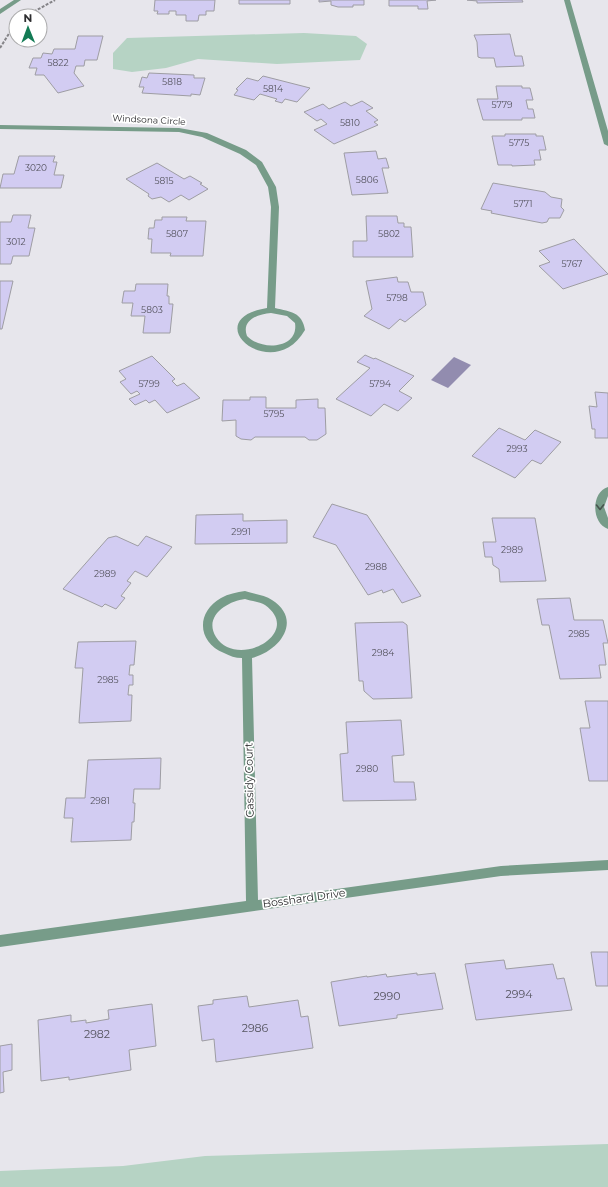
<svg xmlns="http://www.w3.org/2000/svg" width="608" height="1187" viewBox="0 0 608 1187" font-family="Montserrat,sans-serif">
	<rect width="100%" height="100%" fill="#e7e6ec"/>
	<path fill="#b6d3c4" d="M304,33L356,36L367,44L360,60L277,64L198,59L166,68L132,72L113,69V53L127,38Z
		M608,1144V1187H0V1171L123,1166L205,1156Z"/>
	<path fill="#928caf" d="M454,357L471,365L448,388L431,380Z"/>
	<path fill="#d2ccf2" stroke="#9e9da3" d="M155,0H215L214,11H206V15H199L198,21H186V15H176V11H169V14H157L158,11H154Z
		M239,0H290V4H239Z
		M319,0H364V5H353V7H338L331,5V1L319,2Z
		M389,0H436L427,1L428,9H418V6H389Z
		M467,0H522L523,2L477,3V1Z
		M510,34L515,56H522L524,66L496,67L494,58H481L478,57L477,42L474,35Z
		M78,36H103L97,60H85L84,66H76L74,73L84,86L58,93L44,75H35L37,68H29L33,58H41L43,53L52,54L54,49H75Z
		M149,73L194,75V78H205L200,95L191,94V96L142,93L144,87H139L142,77L147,78Z
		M263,76L310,88L297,102L285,99L282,103L275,101L277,99L260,94L254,100L234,95L238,90L236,89L247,78L258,81Z
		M496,86H522V88H530L533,100H526L528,109H533L535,118H522V120H483L477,99H498Z
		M362,101L373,108L366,111L378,120L374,122L378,125L334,144L314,130L327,124L321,119L317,121L304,112L323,104L329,109L345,102L351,106Z
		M505,134H536V136H543L546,150H539L541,160H534L535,165L512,166V165H498L492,136H505Z
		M376,151L378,159L386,158L389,168H382L388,193L352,195L344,153Z
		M19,156H55L53,162H57L54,175H64L61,188H0L3,174H14Z
		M157,163L184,179L190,176L202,183L200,184L208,189L189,200L181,195L169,202L161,197L152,199L148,196L149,194L126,179Z
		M493,183L545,192L551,197L562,199L561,207L564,210L560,218H549L547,222L542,223L491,213L492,211L481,209Z
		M13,215H31L28,228H35L29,256H13L11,264H0V222H11Z
		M366,216H397L398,223H404V227H411L413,257H353V241H367Z
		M162,217H187L186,221H206L203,256H170L171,253H151L152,239H148L149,228H154L155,220H162Z
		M574,239L608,274L563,289L539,266L550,262L539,251Z
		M397,277L398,282H408L411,292H423L426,305L405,322L400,319L389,329L364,316L372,309L366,281Z
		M0,281H13L2,329H0Z
		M136,284H168L167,296H169V304H173L170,333H143L145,316H131L133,303H122L124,291H135Z
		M365,355L374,359L375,358L414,376L399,391L412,398L398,411L384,404L371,416L336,399L370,368L357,362Z
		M152,356L175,379L172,381L177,386L184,383L200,398L167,413L155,400L149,403L146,400L135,405L129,399L140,394L137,391L131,394L120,382L126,379L119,371Z
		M595,392L608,393V438H595V429H592L589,406L597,407Z
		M250,397H266V408H296V400L318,399V408H325L326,434L317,440H309L305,437H255L251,440L241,439L236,436V420L222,421L223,400H250Z
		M499,428L525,440L535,430L561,442L541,464L532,460L515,478L472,456Z
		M332,504L367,515L421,596L402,603L393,589L383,593L382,590L368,595L336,545L313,537Z
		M243,514V521L287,520V543L195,544L196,515Z
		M492,518H535L546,581L500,582L499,569L493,565L492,557H485L483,542H496Z
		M116,536L138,546L146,536L172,547L147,577L135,571L127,581L131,583L121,596L125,598L116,609L105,604L102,607L63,589L108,538Z
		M570,598L574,620H603L608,643H603L606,665H599L601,678L560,679L549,625H542L537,599Z
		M403,622L407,625L412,698L373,699L364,691L363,681H359L355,623Z
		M136,641L134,665H130L129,675H133V685H129L128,695H132L131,721L79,723L83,668H75L78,642Z
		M585,701H608V781H589L580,728H590Z
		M401,720L404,755L392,756L394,782H414L416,800L343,801L340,754L348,753L346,722Z
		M161,758L160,789H134L133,803H135L134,822H132L131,840L71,842L73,818H64L66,798H85L88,760Z
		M591,952H608V986H596Z
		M504,960L506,969L553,964L557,979L564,978L572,1010L476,1020L465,964Z
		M417,973V975L435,973L443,1009L397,1015V1018L339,1026L331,982L367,976V977L386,974L387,977Z
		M247,996L249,1007L298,1000L301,1017L308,1016L313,1048L216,1062L214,1039L202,1041L198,1006L213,1004V1000Z
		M152,1004L156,1046L129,1050L131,1070L69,1080V1077L41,1081L38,1020L71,1015V1022L86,1020V1023L109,1019L108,1010Z
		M12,1044V1070L3,1072L4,1092L0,1093V1046Z"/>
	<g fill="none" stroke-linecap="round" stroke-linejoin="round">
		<path stroke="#858488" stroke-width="2" stroke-dasharray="3 1.5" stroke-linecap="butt" d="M26,16L55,0
			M0,48L10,32L16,26"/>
		<path fill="#779c89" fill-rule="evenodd" d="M14,0H21L0,14V9Z
			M564,0H570L608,131V146L604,144Z
			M0,125L179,128L207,133L246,150L262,162L276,187L279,207L275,308C291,312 302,312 305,330C273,386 195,320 267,308L271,207L268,187L256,165L240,154L202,137L179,132L0,129ZM271,313L287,316L295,323C299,349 261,351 247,336C241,320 258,314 271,313Z
			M608,487V496L604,507L608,518V529C591,523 591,492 608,487Z
			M245,591C253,594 265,595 272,600C303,620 280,651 252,658L258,900L501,866L608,860V870L501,876L0,947V935L246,901L242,658C235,658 230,656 224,653C197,642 196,612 221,598C228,594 237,592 245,591ZM245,599C251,601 260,602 265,605C304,633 237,670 216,637C203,616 228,601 245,599Z"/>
	</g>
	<defs><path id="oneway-chevron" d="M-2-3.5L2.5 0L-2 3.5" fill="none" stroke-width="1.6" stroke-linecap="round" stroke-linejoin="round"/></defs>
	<use stroke="#47544e" href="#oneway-chevron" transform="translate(600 507) rotate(89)"/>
	<g text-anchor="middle" stroke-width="3.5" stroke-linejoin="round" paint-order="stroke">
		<g font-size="9" fill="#565560">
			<text x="58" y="66">5822</text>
			<text x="172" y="85">5818</text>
			<text x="273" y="92">5814</text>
			<text x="502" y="108">5779</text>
			<text x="350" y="126">5810</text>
			<text x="519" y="146">5775</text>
			<text x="36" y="171">3020</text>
			<text x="367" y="183">5806</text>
			<text x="164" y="184">5815</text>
			<text x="523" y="207">5771</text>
			<text x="177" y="237">5807</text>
			<text x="389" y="237">5802</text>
			<text x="16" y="245">3012</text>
			<text x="572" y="267">5767</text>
			<text x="397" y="301">5798</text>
			<text x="152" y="313">5803</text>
			<text x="149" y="387">5799</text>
			<text x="380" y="387">5794</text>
			<text x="274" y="417">5795</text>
			<text x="517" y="452">2993</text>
			<text x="241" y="535">2991</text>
			<text x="512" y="553">2989</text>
			<text x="376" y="570">2988</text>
			<text x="105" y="577">2989</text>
			<text x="579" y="637">2985</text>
			<text x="383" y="656">2984</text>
			<text x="108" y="683">2985</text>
			<text x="367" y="772">2980</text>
			<text x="100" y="804">2981</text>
		</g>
		<g font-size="9" fill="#2d2d2f" stroke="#fff">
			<text transform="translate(149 120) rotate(3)" y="3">Windsona Circle</text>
		</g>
		<g font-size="11" fill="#2d2d2f" stroke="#fff">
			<text transform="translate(249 780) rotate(-91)" y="4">Cassidy Court</text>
			<text transform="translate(304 898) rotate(-8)" y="4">Bosshard Drive</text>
		</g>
		<g font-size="11" fill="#565560">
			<text x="519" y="998">2994</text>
			<text x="387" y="1000">2990</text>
			<text x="255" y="1032">2986</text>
			<text x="97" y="1038">2982</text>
		</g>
	</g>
	<g transform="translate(28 28) rotate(359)"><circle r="19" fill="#ffffff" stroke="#ababac"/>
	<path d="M0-3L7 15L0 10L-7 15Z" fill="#137b55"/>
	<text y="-6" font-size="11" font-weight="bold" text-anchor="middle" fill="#2d2d2f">N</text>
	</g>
</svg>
